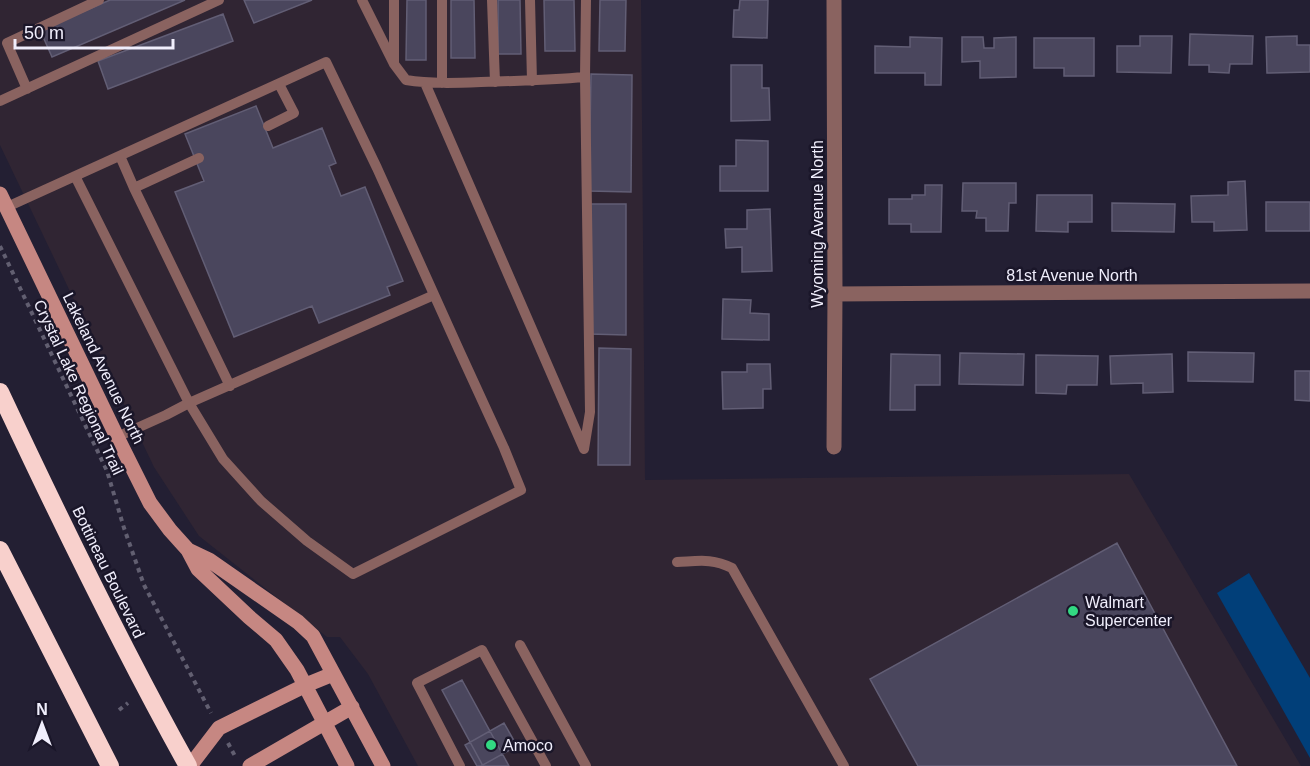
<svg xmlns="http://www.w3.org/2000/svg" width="1310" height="766" viewBox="0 0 1310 766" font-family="Arial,sans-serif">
	<rect width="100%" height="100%" fill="#231f33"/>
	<path fill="#302533" d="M0,0H641L645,480L1129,474L1301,766H418L368,674L340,637H327L199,536L154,467L0,145Z"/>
	<path fill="#013f79" d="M1249,573L1310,678V758L1217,593Z"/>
	<path fill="#4a465d" stroke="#625e75" stroke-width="1.5" d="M110,0H185L52,57L40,30Z
		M244,0H312L254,23Z
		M407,0H426V60H406Z
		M451,0H474L475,58H451Z
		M498,0H520L521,54H498Z
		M544,0H574L575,51H545Z
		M600,0H626L625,51H599Z
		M740,0H768L767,38L733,37L734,10H739Z
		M223,14L233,41L108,89L98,61Z
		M1190,34L1253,36L1252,64H1230L1229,73L1209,72V65H1189Z
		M1140,36H1172L1171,73L1117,72V46H1140Z
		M1297,36V45H1310V72L1267,73L1266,37Z
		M910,37L942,38L941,85H925V73H875V46L910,47Z
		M962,37H983L984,48H994V38L1016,37V77L980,78V61L962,62Z
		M1034,38H1094V76H1064V68H1034Z
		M731,65H762V88H769L770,120L731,121Z
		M591,74L632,75L631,192L589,191Z
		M256,106L273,148L322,128L336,163L329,166L341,196L365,187L403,281L387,287L390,295L319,323L312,306L234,337L175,192L204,181L185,134Z
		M736,140L768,141V191H720V166H736Z
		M1245,181L1247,230L1214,231V222H1192L1191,196L1228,195V182Z
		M963,183H1016V203H1009L1008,231H986V218H976L977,211H962Z
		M925,185H942L941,232H911V224H889V199H912V195H925Z
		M1037,195H1092V222H1068V232L1036,231Z
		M1266,202H1310V231H1266Z
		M1112,203L1175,204L1174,232L1112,231Z
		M590,204H626V335L589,334Z
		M770,209L772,271L742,272V247L726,248L725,229H747V210Z
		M723,299L751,300L750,313L769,314V340L722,339Z
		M599,348L631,349L630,465H598Z
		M1188,352L1254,353L1253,382L1188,381Z
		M960,353L1024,354L1023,385L959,384Z
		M891,354L940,355V385H915V410H890Z
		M1172,354L1173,392L1143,393V383L1111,384L1110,356Z
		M1036,355L1098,356L1097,385H1067L1066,394L1036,393Z
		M747,364H770L771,389H763V408L723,409L722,372H747Z
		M1295,371H1310V401L1295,400Z
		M1117,543L1237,766H918L870,679Z
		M462,680L509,766H483L442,690Z
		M504,723L517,746L481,766H477L465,745Z"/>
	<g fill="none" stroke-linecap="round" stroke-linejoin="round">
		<path stroke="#625f71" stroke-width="4" stroke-dasharray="4.5 4.5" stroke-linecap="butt" d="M0,246L107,471L124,528L144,585L211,713
			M119,710L128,703
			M228,743L236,758"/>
		<path stroke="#8a6360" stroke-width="10" d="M362,0L394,64L406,80C431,84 456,83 481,82C516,81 550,80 585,77L590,412L584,449
			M394,0V63
			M442,0V83
			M492,0L495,82
			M530,0L532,81
			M585,77L586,0
			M425,83L584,449
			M27,89L7,43L99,0
			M0,101L219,0
			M268,126L294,113L279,84
			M120,156L134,188L230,386
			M75,176L189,403L434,295
			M134,188L199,158
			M7,207L326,62L377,168L459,350L504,448L521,490L353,574L307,541L261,501L223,459L189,403L166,415L117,437
			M677,562C699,561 712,558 732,568L844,766
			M520,645L586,766
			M460,766L417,683L482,650L546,766"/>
		<path stroke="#8a6360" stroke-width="15" d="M835,294L1310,291
			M834,447L835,294L834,0"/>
		<path stroke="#c68782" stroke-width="15" d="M0,194L117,437L150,503L170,530L188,550L198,569L249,617L276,640L297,670L347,766
			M188,550L209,560L298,622L313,636L383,766
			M190,766L219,728L306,685L333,674
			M250,766L352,707"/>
		<path stroke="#f8d0cc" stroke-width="18" d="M0,392C59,518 120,644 188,766
			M0,550L110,766"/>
	</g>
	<g fill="#32d882" stroke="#1a1629" stroke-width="2">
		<circle cx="1073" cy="611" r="6"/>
		<circle cx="491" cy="745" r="6"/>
	</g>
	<g text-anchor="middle" stroke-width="5" stroke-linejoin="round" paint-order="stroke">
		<g font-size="16" fill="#f0eefc" stroke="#1a1629">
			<text transform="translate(817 224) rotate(-90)" y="6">Wyoming Avenue North</text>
			<text x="1072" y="281">81st Avenue North</text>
			<text transform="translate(104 368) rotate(64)" y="6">Lakeland Avenue North</text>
			<text transform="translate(79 387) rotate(65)" y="6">Crystal Lake Regional Trail</text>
			<text transform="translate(109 572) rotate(64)" y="6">Bottineau Boulevard</text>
		</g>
		<g font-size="16" fill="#f0eefc" stroke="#1a1629" text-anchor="start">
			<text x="1085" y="608">Walmart<tspan x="1085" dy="18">Supercenter</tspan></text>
			<text x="503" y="751">Amoco</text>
		</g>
	</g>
	<g transform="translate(42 724)" stroke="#1a1629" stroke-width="4.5" paint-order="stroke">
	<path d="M0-4.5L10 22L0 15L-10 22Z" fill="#f0eefc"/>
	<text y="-9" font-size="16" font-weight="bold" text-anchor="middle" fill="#f0eefc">N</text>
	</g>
	<path d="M15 39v9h158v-9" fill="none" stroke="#f0eefc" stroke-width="3"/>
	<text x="24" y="39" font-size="18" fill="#f0eefc" stroke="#1a1629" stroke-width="4.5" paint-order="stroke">50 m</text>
</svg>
